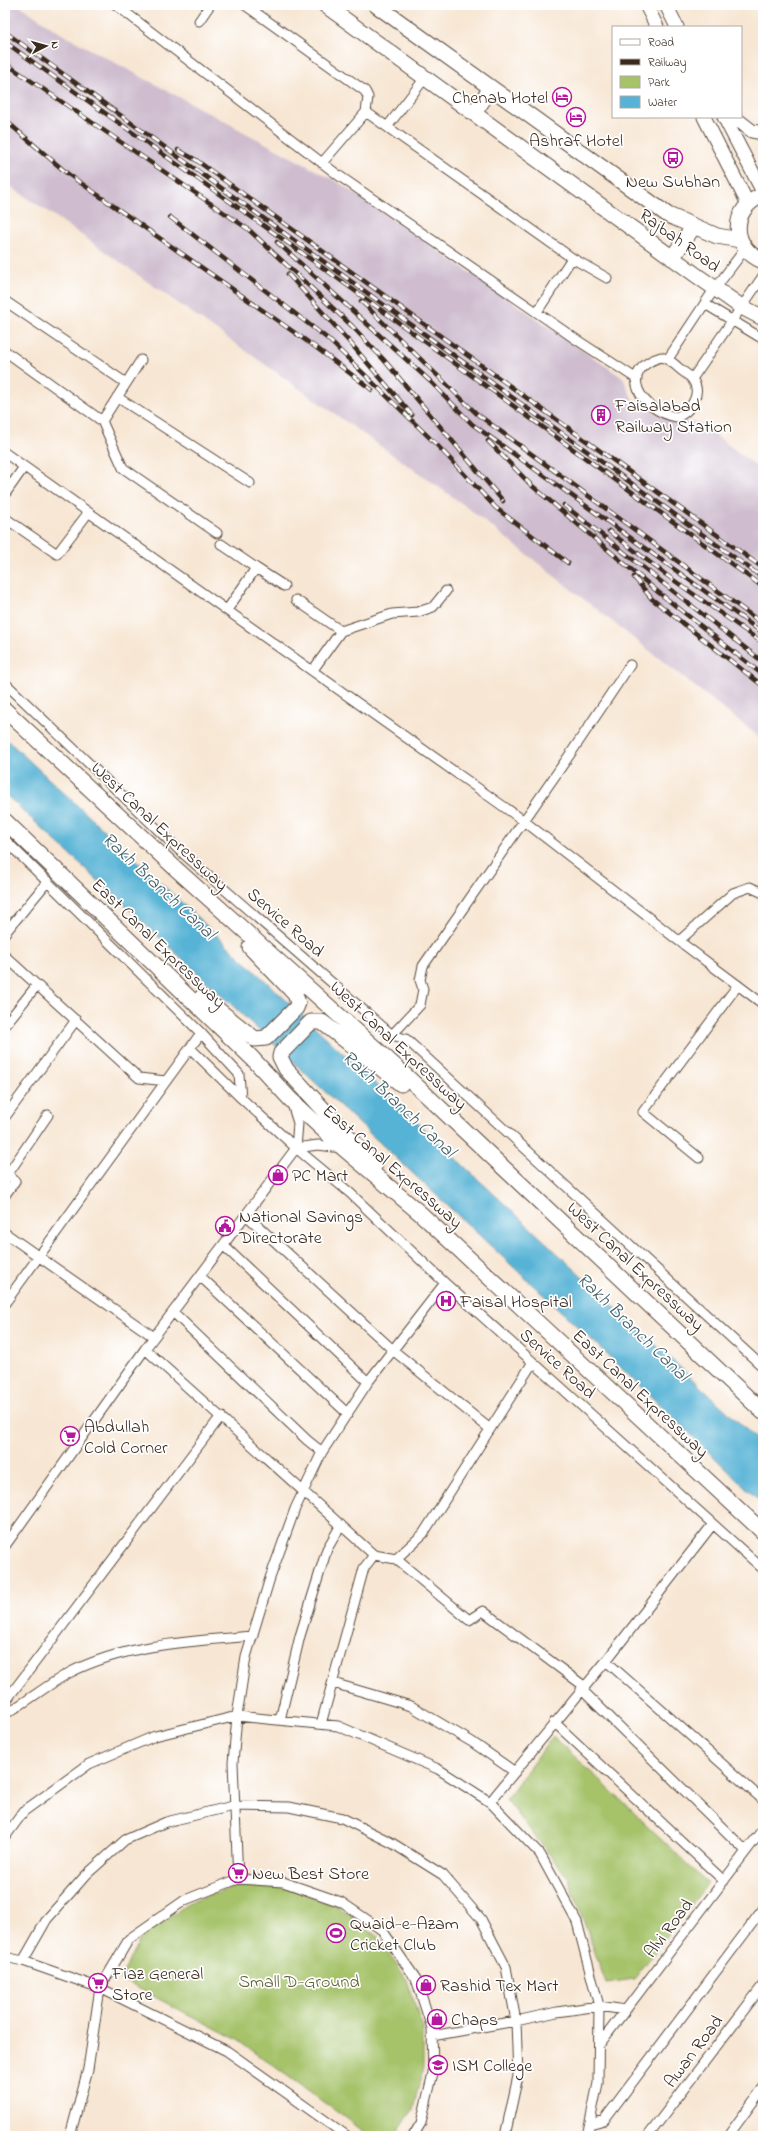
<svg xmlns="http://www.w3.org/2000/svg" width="768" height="2141" viewBox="0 0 768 2141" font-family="'Indie Flower',sans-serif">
	<rect width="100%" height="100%" fill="#fff"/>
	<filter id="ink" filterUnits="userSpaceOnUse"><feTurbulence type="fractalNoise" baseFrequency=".025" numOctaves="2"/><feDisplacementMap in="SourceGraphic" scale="8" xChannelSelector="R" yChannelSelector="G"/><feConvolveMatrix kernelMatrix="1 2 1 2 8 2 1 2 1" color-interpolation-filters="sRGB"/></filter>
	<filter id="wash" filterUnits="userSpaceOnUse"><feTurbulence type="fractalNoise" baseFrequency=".012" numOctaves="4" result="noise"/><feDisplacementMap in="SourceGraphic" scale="16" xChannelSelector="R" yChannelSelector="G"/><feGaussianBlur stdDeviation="0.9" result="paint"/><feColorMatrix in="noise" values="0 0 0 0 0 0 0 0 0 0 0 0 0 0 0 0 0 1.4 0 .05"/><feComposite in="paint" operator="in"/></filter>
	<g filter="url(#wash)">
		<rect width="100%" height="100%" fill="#f7e6d3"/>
		<path fill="#cfbdcf" d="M5,5H19L60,33L341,184L623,378L632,398L667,420L698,422L763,471V740L464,505L53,215L5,183Z"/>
		<path fill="#a6c36a" stroke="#707644" d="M553,1736L708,1883L634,1979L606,1983L568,1878L506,1799Z
			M284,1886L337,1906L376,1935L407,1980L423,2029V2068L413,2110L394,2136H370L238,2040L120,1979L140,1939L190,1902L235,1887Z"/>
		<path fill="#56b3d5" stroke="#486e7a" d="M5,738L763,1445V1504L593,1341L5,794Z"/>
	</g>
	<g filter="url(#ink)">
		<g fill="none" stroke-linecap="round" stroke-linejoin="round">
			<g stroke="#574639" stroke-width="11">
				<path id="street" d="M116,5L338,175L577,340L637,379
					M245,5L365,91L368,97L366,112L572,258L537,312
					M199,21L210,5
					M387,127L425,78
					M322,163L366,112
					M572,258L607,278
					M5,301L126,383
					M705,304L763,339
					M5,351L102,421L123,468L217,533
					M661,357C669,359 673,363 680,369C683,372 689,375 692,379C703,393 691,411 677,417C640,411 616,370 661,357Z
					M668,359L711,294L745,249
					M692,379L763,276
					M117,397L250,483
					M102,421L141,360
					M5,453L524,821L679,941L763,1004
					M5,494L24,467
					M5,518L57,554L88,513
					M221,544L256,568L227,610
					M256,568L284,586
					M296,600L341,631
					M630,665L573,750L423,966L420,980L423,989L420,1005L392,1035L406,1039L763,1367
					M313,670L341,631L392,614L418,612L433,607L446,591
					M5,683L177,848L392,1035
					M5,840L201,1033L239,1074L241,1098
					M5,933L48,881
					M679,941L733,893L750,887L763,893
					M5,956L139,1078L166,1081
					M5,1025L37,985
					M190,1048L241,1098L296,1148L350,1193L445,1283L763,1569
					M5,1117L76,1020
					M296,1148L318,1145L342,1148
					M699,1158L643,1112L738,985
					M5,1172L15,1181L5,1195
					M8,1174L48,1115
					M246,1215L394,1351L490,1429
					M5,1233L154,1337
					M223,1245L368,1382
					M200,1276L348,1414
					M5,1303L201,1033
					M173,1312L307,1440L322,1452
					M145,1349L374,1555L396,1559L423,1534L533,1362
					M5,1546L145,1349L296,1148L298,1123L292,1104
					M396,1559L469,1620L483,1611L584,1686
					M606,1661L763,1800
					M333,1683L411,1706L472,1742L515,1772
					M581,1689L746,1851
					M5,1702L221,1416
					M5,1714C27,1702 47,1685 69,1673C125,1644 191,1641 253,1636
					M280,1720L300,1636L327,1549L341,1525
					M554,1722L724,1881
					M321,1724L364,1568L374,1555
					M490,1802L606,1661L713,1524
					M5,1837L24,1811L89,1764L155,1736L237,1716L338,1726L438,1769L490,1802L540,1854L577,1922L599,2006L598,2083L587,2136
					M238,1879L233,1763L237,1716L246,1657L270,1578L295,1509L322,1452L368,1382L445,1283
					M5,1957L23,1961L100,1988L227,2051L347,2136
					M23,1961L47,1919L86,1875L125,1840L166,1822L233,1806L289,1807L342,1818L392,1843L443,1875L481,1919L506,1967L516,2021L518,2076L505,2136
					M432,2036L516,2021L557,2012L599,2006L625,2010
					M599,2045L763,1829
					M590,2124L604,2120L763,1909
					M70,2136L88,2069L100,1988L129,1939L185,1900L238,1879L283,1882L341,1902L382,1930L416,1979L432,2028L433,2073L421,2123L413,2136
					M648,2136L763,1985
					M728,2136L763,2088"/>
			</g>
			<g stroke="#574639" stroke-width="15">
				<path id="secondary" d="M646,5L657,27
					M666,5L677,27
					M704,117L748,204
					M724,117L763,192
					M734,117L752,131L763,133"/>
			</g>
			<g stroke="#574639" stroke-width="17">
				<path id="primary" d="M325,5L696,275L740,306L763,318
					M376,5L668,215L717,236L740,240
					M474,113L491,88
					M763,195C730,208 730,248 763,261
					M672,258L694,226
					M5,710L175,868L404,1074L763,1412
					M5,821L252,1058L290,1099L343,1148L421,1214L763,1532
					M202,997L255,1039L266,1038L296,1008L298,1003L295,994L250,947
					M375,1165L286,1069L280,1057L281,1053L311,1022H322L401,1084"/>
			</g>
			<use href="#street" stroke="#fff" stroke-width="9"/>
			<use href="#secondary" stroke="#fff" stroke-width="13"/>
			<use href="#primary" stroke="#fff" stroke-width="15"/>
			<g stroke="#3b2a1e" stroke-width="4.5">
				<path id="rail" d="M5,32L763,578
					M5,42L333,275L763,587
					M5,63L248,229L352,326L384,360L503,501
					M5,120L68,174L318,349L372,390
					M178,150L196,160L763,568
					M170,217L328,339L436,444L496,508L568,563
					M277,242L431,382L472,424L763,633
					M288,274L353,346L412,415
					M361,301L477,414L763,624
					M488,441L530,484L658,592L763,675
					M564,505L763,662
					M609,531L665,574L763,643
					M634,577L652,599L763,686"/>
			</g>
			<use href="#rail" stroke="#fff" stroke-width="3" stroke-dasharray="9" stroke-linecap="butt"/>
		</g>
	</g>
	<defs>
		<g id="hotel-ring" transform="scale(1)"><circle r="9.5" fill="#fff" stroke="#b5179e" stroke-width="1.5"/><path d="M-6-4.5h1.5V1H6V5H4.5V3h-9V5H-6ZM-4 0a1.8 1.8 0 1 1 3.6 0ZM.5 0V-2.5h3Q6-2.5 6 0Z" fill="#b5179e"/></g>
		<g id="bus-ring" transform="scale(1)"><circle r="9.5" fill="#fff" stroke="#b5179e" stroke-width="1.5"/><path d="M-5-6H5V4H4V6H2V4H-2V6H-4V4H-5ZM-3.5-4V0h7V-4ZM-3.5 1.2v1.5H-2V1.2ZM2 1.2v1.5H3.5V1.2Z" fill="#b5179e"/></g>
		<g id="building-ring" transform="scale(1)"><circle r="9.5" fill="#fff" stroke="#b5179e" stroke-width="1.5"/><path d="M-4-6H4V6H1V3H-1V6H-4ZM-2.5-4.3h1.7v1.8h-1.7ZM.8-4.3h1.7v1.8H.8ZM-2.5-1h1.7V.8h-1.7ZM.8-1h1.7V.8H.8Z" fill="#b5179e"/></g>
		<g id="shop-ring" transform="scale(1)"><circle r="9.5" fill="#fff" stroke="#b5179e" stroke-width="1.5"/><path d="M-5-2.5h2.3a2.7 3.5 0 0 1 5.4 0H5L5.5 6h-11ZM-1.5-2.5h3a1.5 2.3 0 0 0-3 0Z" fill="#b5179e"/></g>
		<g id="civic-ring" transform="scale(1)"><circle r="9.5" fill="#fff" stroke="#b5179e" stroke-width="1.5"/><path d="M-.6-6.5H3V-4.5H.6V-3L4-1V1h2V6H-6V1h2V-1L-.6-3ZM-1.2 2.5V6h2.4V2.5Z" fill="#b5179e"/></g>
		<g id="hospital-ring" transform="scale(1)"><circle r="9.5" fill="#fff" stroke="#b5179e" stroke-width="1.5"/><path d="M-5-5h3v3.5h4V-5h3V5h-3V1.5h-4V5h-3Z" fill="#b5179e"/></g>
		<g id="supermarket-ring" transform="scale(1)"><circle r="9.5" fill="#fff" stroke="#b5179e" stroke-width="1.5"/><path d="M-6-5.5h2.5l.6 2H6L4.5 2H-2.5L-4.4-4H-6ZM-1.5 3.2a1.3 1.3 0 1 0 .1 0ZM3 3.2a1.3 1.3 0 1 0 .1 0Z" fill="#b5179e"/></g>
		<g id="stadium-ring" transform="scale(1)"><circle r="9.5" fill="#fff" stroke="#b5179e" stroke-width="1.5"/><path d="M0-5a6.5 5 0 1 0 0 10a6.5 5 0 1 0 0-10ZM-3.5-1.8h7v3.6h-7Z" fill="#b5179e"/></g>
		<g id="university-ring" transform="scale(1)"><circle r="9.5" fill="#fff" stroke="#b5179e" stroke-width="1.5"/><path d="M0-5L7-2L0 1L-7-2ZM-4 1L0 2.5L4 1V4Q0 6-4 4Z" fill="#b5179e"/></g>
	</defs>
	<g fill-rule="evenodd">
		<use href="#hotel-ring" x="562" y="97"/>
		<use href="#hotel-ring" x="576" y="117"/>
		<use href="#bus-ring" x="673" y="158"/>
		<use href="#building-ring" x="601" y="415"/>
		<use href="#shop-ring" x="278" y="1175"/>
		<use href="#civic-ring" x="225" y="1226"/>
		<use href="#hospital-ring" x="446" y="1301"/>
		<use href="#supermarket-ring" x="70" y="1436"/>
		<use href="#supermarket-ring" x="238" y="1873"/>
		<use href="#stadium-ring" x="336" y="1933"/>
		<use href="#supermarket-ring" x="98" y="1983"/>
		<use href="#shop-ring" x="426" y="1985"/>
		<use href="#shop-ring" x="437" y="2019"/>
		<use href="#university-ring" x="438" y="2065"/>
	</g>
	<g text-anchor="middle" stroke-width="3.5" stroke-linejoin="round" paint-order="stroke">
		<g font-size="18" fill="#3b2a1e" stroke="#fff" text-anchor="start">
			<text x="548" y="103" text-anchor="end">Chenab Hotel</text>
			<text x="576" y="146" text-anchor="middle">Ashraf Hotel</text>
			<text x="673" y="187" text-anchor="middle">New Subhan</text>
			<text x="615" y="411">Faisalabad<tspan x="615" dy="21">Railway Station</tspan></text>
			<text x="292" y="1181">PC Mart</text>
			<text x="239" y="1222">National Savings<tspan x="239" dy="21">Directorate</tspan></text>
			<text x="460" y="1307">Faisal Hospital</text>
			<text x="84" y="1432">Abdullah<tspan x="84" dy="21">Cold Corner</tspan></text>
			<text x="252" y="1879">New Best Store</text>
			<text x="350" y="1929">Quaid-e-Azam<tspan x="350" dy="21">Cricket Club</tspan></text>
			<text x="112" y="1979">Fiaz General<tspan x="112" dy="21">Store</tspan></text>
			<text x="440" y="1991">Rashid Tex Mart</text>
			<text x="451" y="2025">Chaps</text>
			<text x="452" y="2071">ISM College</text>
		</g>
		<g font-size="18" fill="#3b2a1e" stroke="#fff">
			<text transform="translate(680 240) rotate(36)" y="6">Rajbah Road</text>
			<text transform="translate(160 826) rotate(43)" y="6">West Canal Expressway</text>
			<text transform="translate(286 922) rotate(41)" y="6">Service Road</text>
			<text transform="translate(159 943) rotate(44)" y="6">East Canal Expressway</text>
			<text transform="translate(399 1045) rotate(43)" y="6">West Canal Expressway</text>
			<text transform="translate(393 1166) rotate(41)" y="6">East Canal Expressway</text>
			<text transform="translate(636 1266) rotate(43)" y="6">West Canal Expressway</text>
			<text transform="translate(558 1363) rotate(42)" y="6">Service Road</text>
			<text transform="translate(641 1393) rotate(43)" y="6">East Canal Expressway</text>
			<text transform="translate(668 1928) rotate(-53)" y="6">Alvi Road</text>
			<text transform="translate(693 2051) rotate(-53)" y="6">Awan Road</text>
		</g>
		<g font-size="18" fill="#606039" stroke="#fff">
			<text x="299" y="1987">Small D-Ground</text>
		</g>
		<g font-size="19" font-style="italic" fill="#466167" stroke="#fff">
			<text transform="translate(160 885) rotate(43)" y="7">Rakh Branch Canal</text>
			<text transform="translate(400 1103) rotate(43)" y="7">Rakh Branch Canal</text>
			<text transform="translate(634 1326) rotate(44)" y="7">Rakh Branch Canal</text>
		</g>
	</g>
	<rect width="768" height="2141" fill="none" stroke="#fff" stroke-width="20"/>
	<rect x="612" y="26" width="130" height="92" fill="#ffffff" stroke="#b1aaa5"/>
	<rect x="620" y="39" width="20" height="6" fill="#ffffff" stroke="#b1aaa5"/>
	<text x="648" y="46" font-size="12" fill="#3b2a1e">Road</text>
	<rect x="620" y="59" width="20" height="6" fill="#3b2a1e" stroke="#b1aaa5"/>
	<text x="648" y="66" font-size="12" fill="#3b2a1e">Railway</text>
	<rect x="620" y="76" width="20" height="12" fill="#a6c36a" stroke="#b1aaa5"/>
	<text x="648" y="86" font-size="12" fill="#3b2a1e">Park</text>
	<rect x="620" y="96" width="20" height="12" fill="#56b3d5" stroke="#b1aaa5"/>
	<text x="648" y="106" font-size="12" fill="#3b2a1e">Water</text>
	<g transform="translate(46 46) rotate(84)" stroke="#ffffff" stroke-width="3" paint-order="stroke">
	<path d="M0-3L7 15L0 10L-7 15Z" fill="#3b2a1e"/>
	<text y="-6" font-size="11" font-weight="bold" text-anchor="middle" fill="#3b2a1e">N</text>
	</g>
</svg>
